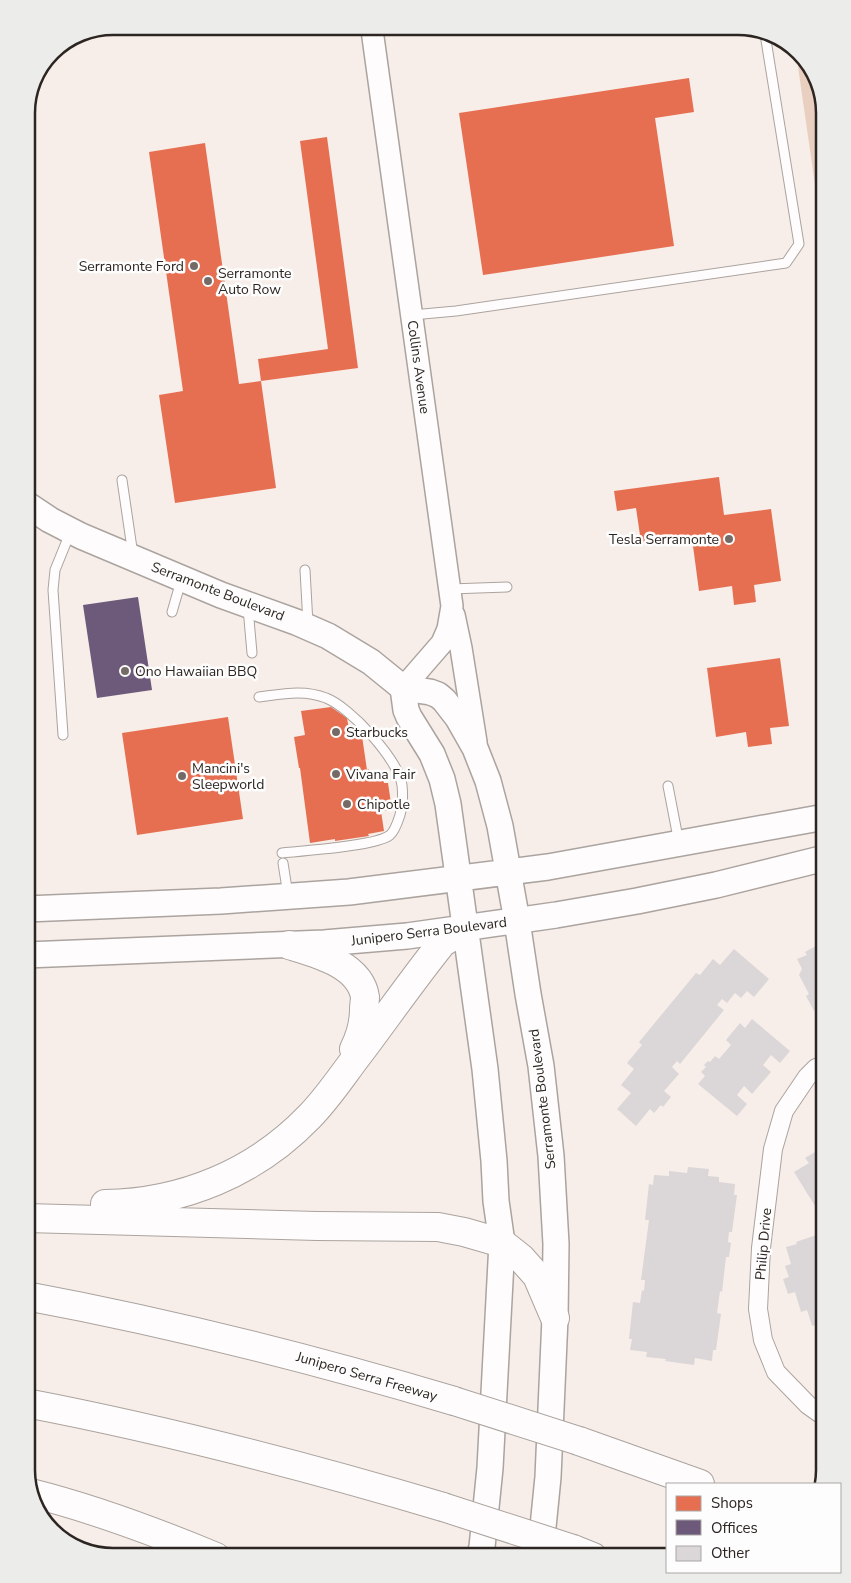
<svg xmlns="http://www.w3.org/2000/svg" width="851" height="1583" viewBox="0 0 851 1583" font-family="'Nunito Sans',sans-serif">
	<rect width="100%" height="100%" fill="#f7eee9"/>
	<path fill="#e9cfc0" d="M796,53L818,80L825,113V254Z"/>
	<path fill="#e76f51" d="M689,78L694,112L655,118L674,246L483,275L459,113Z
		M327,137L358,368L261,381L258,359L328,349L300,141Z
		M205,143L239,384L261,381L276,488L175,503L159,395L183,391L149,152Z
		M719,477L724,515L771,509L781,581L754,585L756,602L734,605L732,586L699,591L693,546L680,536L641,542L636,508L617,511L614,491Z
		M780,658L789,726L770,728L772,744L748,747L746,732L716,737L707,668Z
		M331,707L347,718L349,729L352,728L354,737L362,736L367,770L369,769L370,775L382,773L384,783H388L392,810L381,811L384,831L368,834L369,836L335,841V839L310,843L300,768H299L294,737L305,735L301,711Z
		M228,717L243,819L137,835L122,733Z"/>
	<path fill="#6d597a" d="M138,597L152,690L97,698L83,605Z"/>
	<path fill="#dbd6d7" d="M825,941V1019L822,1021L816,1009L814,1011L806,996L809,994L799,975L802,969L797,959L807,955L805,952Z
		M734,949L769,979L754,997L747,991L741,998L735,993L727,1003L722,999L717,1005L724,1010L680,1064L677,1061L672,1067L679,1074L664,1091L671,1097L663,1107L661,1105L654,1113L650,1109L636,1126L617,1109L631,1093L621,1085L634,1069L627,1063L642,1045L639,1042L696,973L700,975L713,959L720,965Z
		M752,1019L790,1051L780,1063L771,1055L763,1065L771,1072L752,1094L744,1086L737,1095L747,1104L737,1116L698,1084L705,1076L701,1072L706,1067L704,1065L708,1061L710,1062L715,1056L719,1059L731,1045L726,1040L740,1023L745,1028Z
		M825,1141V1211L820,1214L794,1172L809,1163L805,1158L820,1149V1143Z
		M688,1167L709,1169L708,1176L719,1177V1182L735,1184L734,1195H737L732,1232H729L728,1242L731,1243L729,1257H726L722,1292L720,1291L717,1313L721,1314L716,1350H713L712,1361L695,1358L694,1365L665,1361L666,1359L646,1357L647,1352L630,1350L632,1339H629L633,1302L640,1303L642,1290L644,1291L645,1280H641L649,1220H645L649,1184L653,1185L654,1175L669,1176V1171L687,1173Z
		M825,1232V1325L823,1326L822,1323L812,1326L807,1310L801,1312L795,1292L788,1294L783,1279L789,1277L785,1266L791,1264L786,1247L797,1244L796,1242Z"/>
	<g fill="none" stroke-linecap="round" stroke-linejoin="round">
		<g stroke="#aba39f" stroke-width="11">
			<path id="service" d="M412,315L456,311L786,263L799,244L765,34
				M122,480L133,555
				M305,570L308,624
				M450,589L507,587
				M248,608L252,653
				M172,612L181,581
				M259,697C282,694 304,689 326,698C350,707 398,759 402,785C403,795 403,805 400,815C398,821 395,831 390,835C377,846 302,851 282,853
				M63,735L53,590L55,570L70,533
				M668,786L679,843
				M283,863L288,895"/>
		</g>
		<g stroke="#aba39f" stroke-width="20">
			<path id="minor" d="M825,1417L808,1405L776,1372L763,1340L758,1309L761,1248L773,1149L784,1111L807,1077L816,1068L825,1065"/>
		</g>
		<g stroke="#aba39f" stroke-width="24">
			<path id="tertiary" d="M372,30L452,606L448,629L442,643L403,688
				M454,615L461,648L476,742"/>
		</g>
		<g stroke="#aba39f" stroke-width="28">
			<path id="secondary" d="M26,504L50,520L81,536L221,595L296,622L328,636L371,662L403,688L430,692L438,695L444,700L458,718L475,748L488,781L500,826L517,921L528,994L541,1066L551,1156L556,1244L555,1318L548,1477L540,1557
				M403,688L406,710L409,717L432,754L442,779L448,804L485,1069L494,1161L496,1201L502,1243L490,1468L482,1547L479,1557
				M26,909L221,901L349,892L548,867L825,817
				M26,955L324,943L407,936L556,915L637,901L716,885L825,858"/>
		</g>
		<g stroke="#aba39f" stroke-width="30">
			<path id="motorway" d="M289,945C315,953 360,964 365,997C365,1001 364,1005 364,1009C364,1023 360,1037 354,1049
				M105,1204C182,1203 255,1173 309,1117C327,1099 342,1076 358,1055C386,1018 413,979 442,943L466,928
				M26,1218L317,1226L438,1227L464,1232L502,1243L521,1258L537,1276L555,1318
				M26,1296C171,1323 313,1359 454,1401
				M26,1403C167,1430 305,1466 443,1507
				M579,1441L700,1484
				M31,1493C95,1509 156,1532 216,1557
				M573,1549L593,1557"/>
		</g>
		<use href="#service" stroke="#fefcfc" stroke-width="9"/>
		<use href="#minor" stroke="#fefcfc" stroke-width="18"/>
		<use href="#tertiary" stroke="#fefcfc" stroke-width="21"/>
		<use href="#secondary" stroke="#fefcfc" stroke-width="25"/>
		<use href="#motorway" stroke="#fefcfc" stroke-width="28"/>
		<g stroke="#aba39f" stroke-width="30" stroke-linecap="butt">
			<path id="motorway-bridge" d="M454,1401L579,1441
				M443,1507L573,1549"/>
		</g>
		<use href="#motorway-bridge" stroke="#fefcfc" stroke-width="28"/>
	</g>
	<g fill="#746b67" stroke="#fdfdfd" stroke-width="2">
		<circle cx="194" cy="266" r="5"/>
		<circle cx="208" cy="281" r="5"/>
		<circle cx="729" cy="539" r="5"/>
		<circle cx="125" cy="671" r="5"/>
		<circle cx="336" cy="732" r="5"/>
		<circle cx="336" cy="774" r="5"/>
		<circle cx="182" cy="776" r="5"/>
		<circle cx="347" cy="804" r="5"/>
	</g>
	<g text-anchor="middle" stroke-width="5" stroke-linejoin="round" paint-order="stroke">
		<g font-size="14" fill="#2d2521" stroke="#fdfdfd" text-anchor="start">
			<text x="184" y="271" text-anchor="end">Serramonte Ford</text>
			<text x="218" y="278">Serramonte<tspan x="218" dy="16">Auto Row</tspan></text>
			<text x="719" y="544" text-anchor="end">Tesla Serramonte</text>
			<text x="135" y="676">Ono Hawaiian BBQ</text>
			<text x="346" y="737">Starbucks</text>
			<text x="192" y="773">Mancini's<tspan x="192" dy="16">Sleepworld</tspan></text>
			<text x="346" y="779">Vivana Fair</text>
			<text x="357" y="809">Chipotle</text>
		</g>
		<g font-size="14" fill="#2d2521" stroke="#fdfdfd">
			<text transform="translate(419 367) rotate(82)" y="5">Collins Avenue</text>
			<text transform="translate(218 591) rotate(21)" y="5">Serramonte Boulevard</text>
			<text transform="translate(429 931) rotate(-7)" y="5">Junipero Serra Boulevard</text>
			<text transform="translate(542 1099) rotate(-97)" y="5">Serramonte Boulevard</text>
			<text transform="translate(763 1244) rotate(-85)" y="5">Philip Drive</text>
			<text transform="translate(367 1376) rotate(16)" y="5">Junipero Serra Freeway</text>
		</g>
	</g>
	<path d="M0 0H851V1583H0ZM113 35H738A78 78 0 0 1 816 113V1470A78 78 0 0 1 738 1548H113A78 78 0 0 1 35 1470V113A78 78 0 0 1 113 35Z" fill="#ececeb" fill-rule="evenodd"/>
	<path fill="none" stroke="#2d2521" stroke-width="2.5" d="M113 35H738A78 78 0 0 1 816 113V1470A78 78 0 0 1 738 1548H113A78 78 0 0 1 35 1470V113A78 78 0 0 1 113 35Z"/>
	<rect x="666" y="1483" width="175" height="90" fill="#fdfdfd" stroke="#aaa7a5"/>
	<rect x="676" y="1496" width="25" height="15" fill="#e76f51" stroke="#aaa7a5"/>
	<text x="711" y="1508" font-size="15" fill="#2d2521">Shops</text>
	<rect x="676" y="1520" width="25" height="15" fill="#6d597a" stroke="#aaa7a5"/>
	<text x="711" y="1533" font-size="15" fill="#2d2521">Offices</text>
	<rect x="676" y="1546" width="25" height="15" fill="#dbd6d7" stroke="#aaa7a5"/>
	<text x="711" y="1558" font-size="15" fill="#2d2521">Other</text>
</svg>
